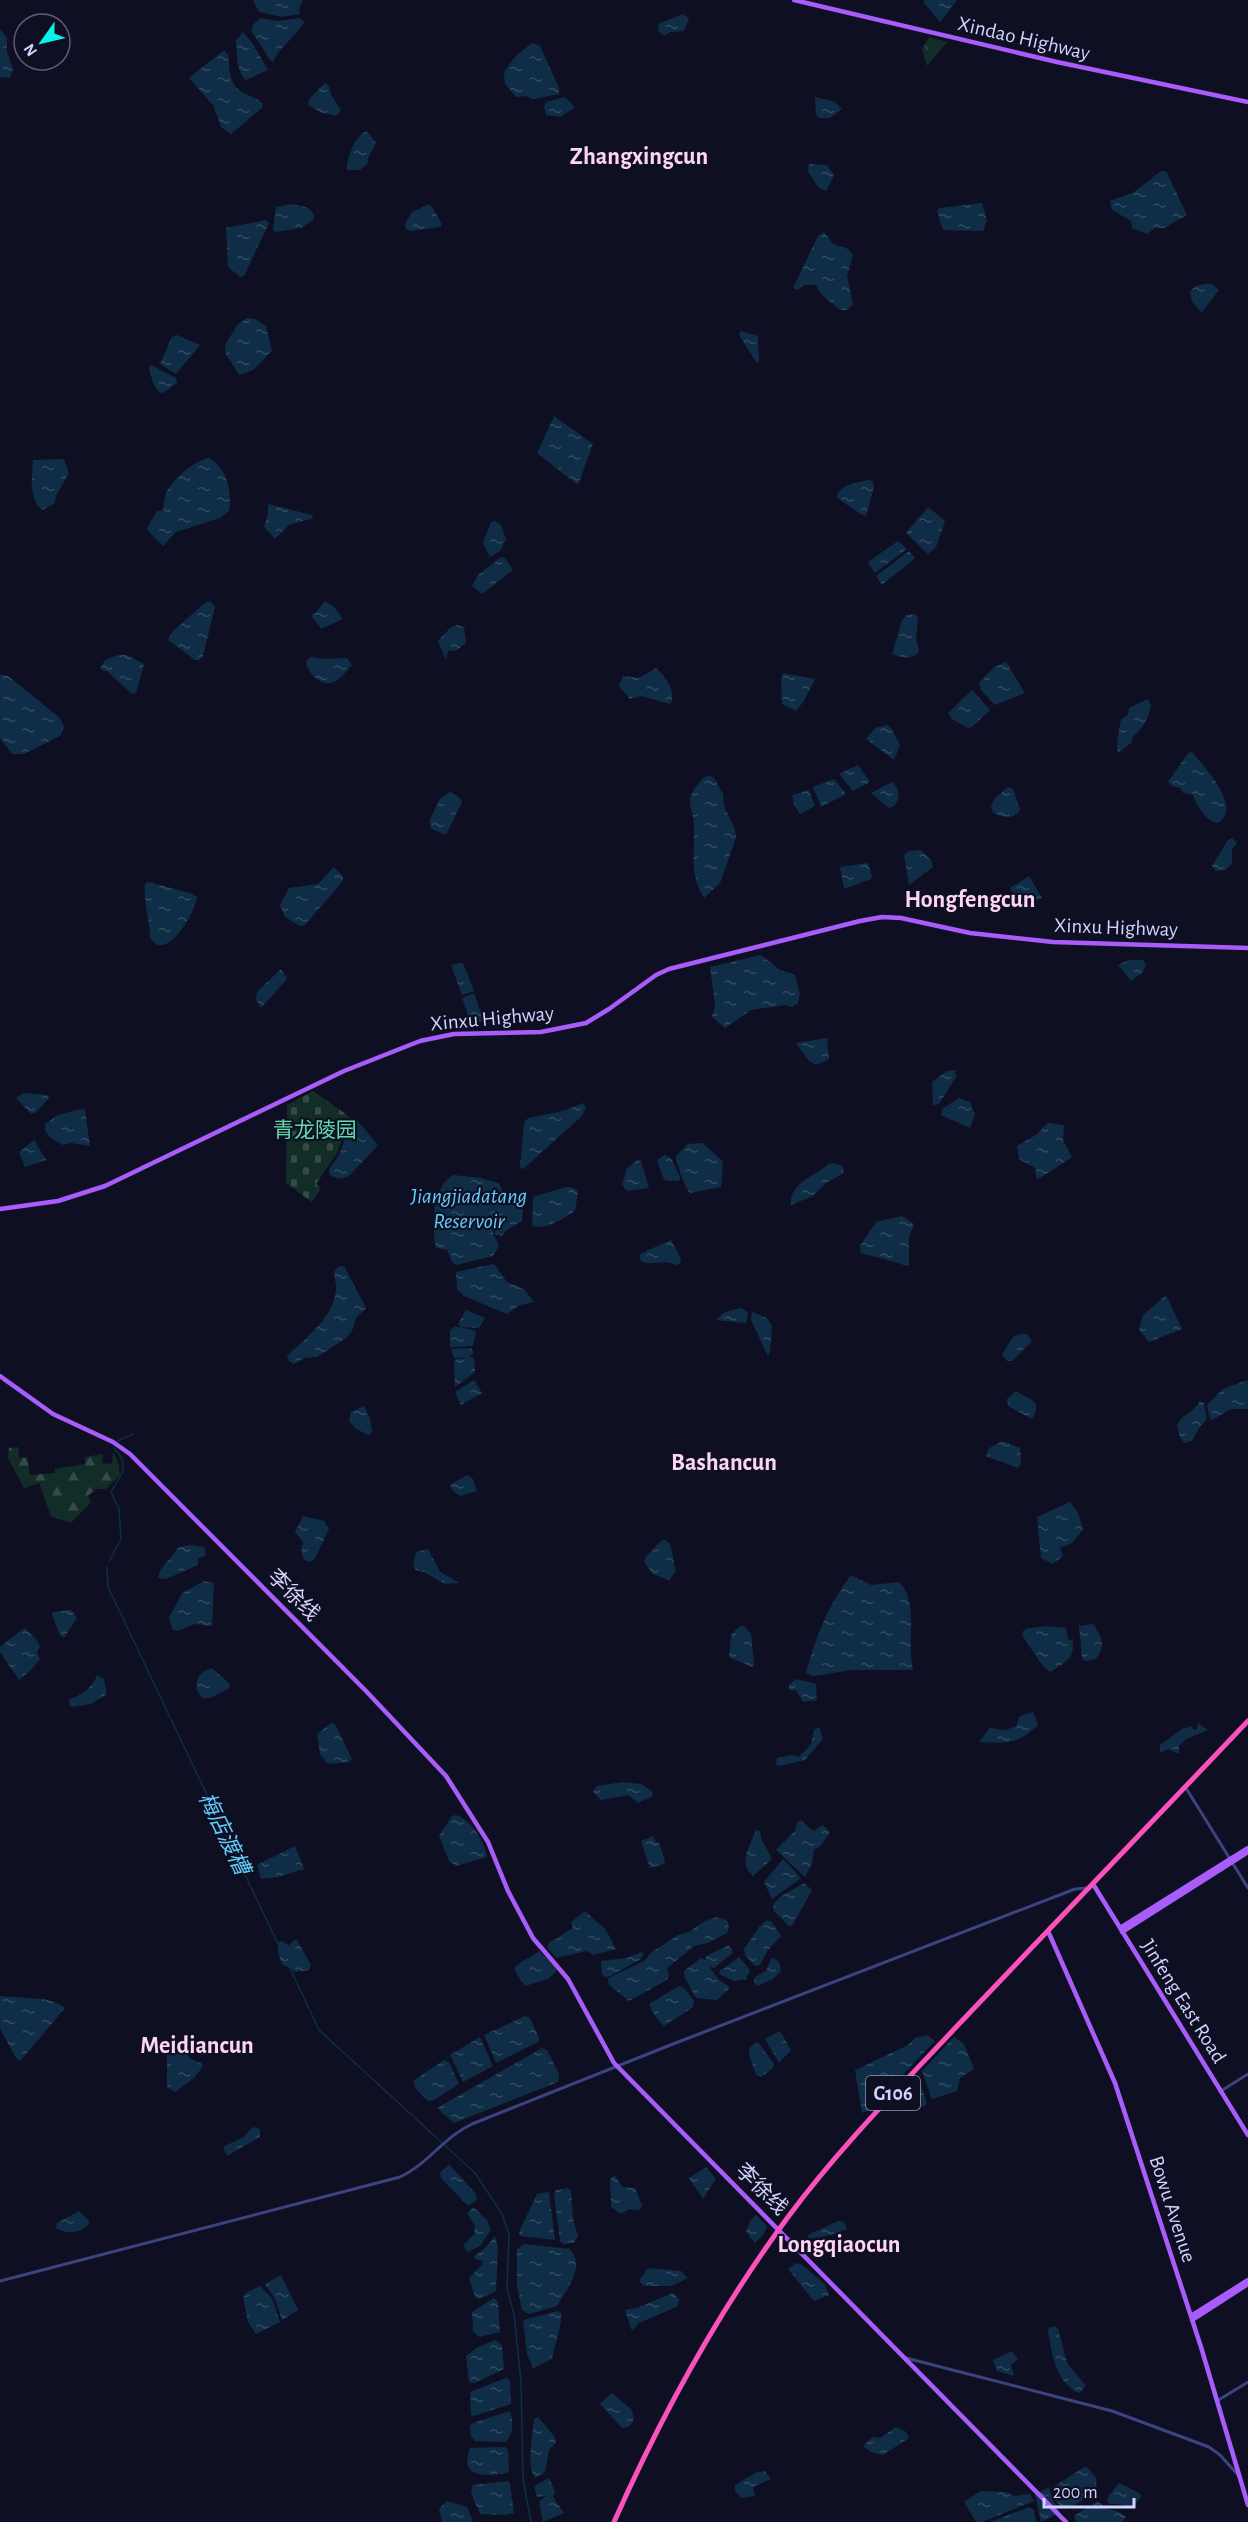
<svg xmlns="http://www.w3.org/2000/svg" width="1248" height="2522" viewBox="0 0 1248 2522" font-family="'Alegreya Sans','Noto Sans SC',sans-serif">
	<defs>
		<pattern id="forest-firs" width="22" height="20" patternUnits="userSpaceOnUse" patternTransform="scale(1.5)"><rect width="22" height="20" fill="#122d28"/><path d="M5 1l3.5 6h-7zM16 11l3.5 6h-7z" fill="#344b48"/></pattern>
		<pattern id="cemetery-stones" width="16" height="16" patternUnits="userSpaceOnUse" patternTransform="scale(1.5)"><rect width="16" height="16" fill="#122d28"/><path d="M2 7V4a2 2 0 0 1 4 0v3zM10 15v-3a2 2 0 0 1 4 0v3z" fill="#344b48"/></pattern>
		<pattern id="park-crowns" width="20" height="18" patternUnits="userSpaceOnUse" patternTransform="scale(1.5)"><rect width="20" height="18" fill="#122d28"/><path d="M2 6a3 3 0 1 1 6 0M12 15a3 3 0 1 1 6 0" fill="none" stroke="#344b48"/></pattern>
		<pattern id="water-ripples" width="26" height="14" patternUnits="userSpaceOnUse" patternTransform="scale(1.5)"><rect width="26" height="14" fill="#0f2d46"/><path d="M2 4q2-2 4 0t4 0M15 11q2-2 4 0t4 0" fill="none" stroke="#314b62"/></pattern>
	</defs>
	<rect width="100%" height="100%" fill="#0f0f23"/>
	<path fill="url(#forest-firs)" d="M18,1447L19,1458L27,1457L30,1475L55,1473V1469L85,1464V1457L103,1454L102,1463L112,1464L113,1452L118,1461L120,1475L106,1489H96L88,1496L91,1502L71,1523L51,1516L39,1483L24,1488L8,1458L9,1448Z"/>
	<path fill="url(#cemetery-stones)" d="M313,1091L350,1117L337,1153L316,1184L321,1188L312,1202L286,1183L287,1105Z"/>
	<path fill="url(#park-crowns)" d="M929,37L947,42L927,66L922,49Z"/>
	<path fill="url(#water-ripples)" d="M253,0H303L299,8L300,14L282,17L259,12Z
		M924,0H957L940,22L924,3Z
		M683,14L689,19L684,31L670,32L664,36L659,32L658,24Z
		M260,18L278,21L300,18L304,22L303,25L277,54L273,62L270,60L252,32V26Z
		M0,29L7,38V52L13,69L10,78L0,77Z
		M243,32L253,44L268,70L246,80C236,71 237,54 236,40Z
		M533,43L540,46L559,88V94L534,99L524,96L516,97L505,84L504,73C511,60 520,51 533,43Z
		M224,50L228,55C230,71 228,86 246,94C253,98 258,98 263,104L262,108L231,134L221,127L213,105L189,78Z
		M325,83L329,86L331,95L341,110L336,116L320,112L308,105L310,98Z
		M565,97L574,107L573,109L560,117L546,115L544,107L546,102Z
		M815,97L835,102L842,109L830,118H819L816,114Z
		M367,131L376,143L369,156L367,164L360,170H347C347,156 355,136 367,131Z
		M809,164L827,165L834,176L826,191L818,187L808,171Z
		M1161,171H1166L1187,215L1164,228H1155L1147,234L1132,228L1131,221L1112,210L1110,201L1134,192Z
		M982,203L987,221L983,231L943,230L937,212L939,208Z
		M293,204L309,208L314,215V219L301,228L275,232L273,229L276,207Z
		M430,204L442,224L441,227L410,231L406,229L405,224L412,212Z
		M266,220L269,223L244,276L240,277L228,267L226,228Z
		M824,232L833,244L848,249L853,255L847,276L853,304L847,310H840L821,294L816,285H805L797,290L793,288L818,236Z
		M1205,284H1212L1219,290L1202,312L1192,302L1190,292L1195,286Z
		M247,318L255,319L266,326L272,351L253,370L239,375L226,354L225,345L238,324Z
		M741,331L758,336L759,363L756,362L739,335Z
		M177,335L200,345L176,374L160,364L172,337Z
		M151,365L176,378L177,383L163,393L159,392L153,383L149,368Z
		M554,416L593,444L578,485L537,453Z
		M208,458C226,465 233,493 229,511L220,518L176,532L163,546L147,530L148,527L157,511L163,510C164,506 164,500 165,496C170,480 192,463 208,458Z
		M64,459L69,473L57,494L54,504L42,510C28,497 32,477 33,460Z
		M870,480L873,482L874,487L866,516L860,514L836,497C842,484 856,482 870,480Z
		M268,504L312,515L313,518L289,525L275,539L264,527L268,514Z
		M928,507L945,521L936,547L928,554L906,533Z
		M495,521L501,525L506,539L501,550L490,557L483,543L491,522Z
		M898,541L907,549L875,573L868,562Z
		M909,551L915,558L882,585L876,576Z
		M501,557L505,558L513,570L482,594L472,586L478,575Z
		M210,601L215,607L203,656L199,660H195L168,640L173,631L206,602Z
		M325,601L334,607L343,619L321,629L311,615L316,612Z
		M907,615L915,614L918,618L916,639L919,651C914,660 900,658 892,654L902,620Z
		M457,625L464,627L466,643L457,650L448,651L446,660L438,641L450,628Z
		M118,655H127L144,664L136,693L132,694L108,672L100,669L105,660Z
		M310,657L324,659L347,658L352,665C347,670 341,679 334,682C322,688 307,672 306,662Z
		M1006,662L1025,693L995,705L981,690L979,683L994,667Z
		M656,668C666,677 677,692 670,704L641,696L630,699L619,686L623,676L639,678Z
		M783,673L815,679L804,701L796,711L782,704L781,680Z
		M0,674L8,676L60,718L64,727L60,736L24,754H12L0,738Z
		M972,690L990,710L973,726L968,728L952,719L948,713Z
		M1148,699L1151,706C1149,716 1142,731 1133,736L1131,743L1118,753C1115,743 1120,730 1121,719L1128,715L1129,708Z
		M887,725L891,728L900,745L894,760L866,739L875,728Z
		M1192,752C1204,767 1243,806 1218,823C1206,821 1196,805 1193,795L1183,793L1180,788L1172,786L1168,782L1188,753Z
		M858,765L870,782L853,791L839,774Z
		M710,776L714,778L723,794L724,806L735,830L736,838L720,883L704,898C689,874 695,854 694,826C694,806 682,803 699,783C703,778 704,776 710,776Z
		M834,779L846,794L821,807L813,787Z
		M892,782C899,787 901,800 894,806L889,808L871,793Z
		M1008,787L1013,789L1020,810C1014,820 1002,817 993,813L991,806L995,798Z
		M809,790L815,806L800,814L794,805L792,795Z
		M450,792L459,797L462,802L446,835L432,829L429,822L440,798Z
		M1232,838L1237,843L1232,849V864L1225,870L1216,871L1212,866L1228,840Z
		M921,850L931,860L933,867L909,885L904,855L909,851Z
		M868,863L872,876L871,879L844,889L840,867Z
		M334,867L343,876V881L305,925L300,926L285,917L280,905L289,888L318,884Z
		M1029,876L1042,898L1026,905L1016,902L1010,888Z
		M149,882L190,893L197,897C195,913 165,965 150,937C150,919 143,902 145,883Z
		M761,955L780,970L795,975L800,994L798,1003L792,1007L785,1005L751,1010L725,1028L712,1017L715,1005L710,967Z
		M1129,960H1143L1146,965L1142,973L1131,981L1118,965Z
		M463,963L474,991L462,995L451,965Z
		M281,969L287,979L261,1008L256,1000L257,992Z
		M474,993L484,1021L471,1024L462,998Z
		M827,1038L829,1059L816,1065L809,1061L796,1043Z
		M955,1070L956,1077L939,1104L933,1105L932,1082L947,1071Z
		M24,1093L47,1095L49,1098L35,1113L31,1114L16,1098Z
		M959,1098L970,1102L975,1114L970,1128L941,1115L942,1109Z
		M583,1103L586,1108L581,1117L523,1169L520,1168L524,1123L528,1118L563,1111Z
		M81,1109L85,1110L90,1146L71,1143L63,1145C54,1140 43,1135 45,1124L58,1115Z
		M352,1120H357L378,1145L350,1175C344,1180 337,1179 330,1175L329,1169L339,1155Z
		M1048,1123L1064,1125L1063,1140L1072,1157L1037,1180L1035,1168L1019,1159L1017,1146L1036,1135Z
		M34,1140L46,1160L25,1167L19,1152Z
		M703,1143L723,1162L721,1187L690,1193C686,1190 676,1163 676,1156L688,1144Z
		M665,1155L671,1158L680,1177L679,1181L664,1180L657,1160Z
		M637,1160L641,1161L649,1188L627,1191L622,1185L627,1168Z
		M834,1163L842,1166L844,1173L826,1183L813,1196L791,1205C789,1183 815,1176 829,1164Z
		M453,1175L481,1178L499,1183L508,1202L523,1209L522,1221L507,1230L502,1236L495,1234L498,1221L496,1222L493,1233L499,1246L493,1256L456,1265L452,1262L447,1250L436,1248C431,1226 432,1188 453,1175Z
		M566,1187L574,1188L578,1192L575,1211C564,1218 545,1231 532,1226L533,1197Z
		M902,1216L914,1224L909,1237V1266L861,1253L860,1246L876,1222Z
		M671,1240L681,1259L680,1264L676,1265C663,1258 650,1267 641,1261L639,1255L642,1253Z
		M494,1264L507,1282L524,1289L534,1302L520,1305L507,1314L464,1296L457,1290L456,1272Z
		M344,1266L366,1308L356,1318L352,1331L346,1338L317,1357L305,1358L294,1364L289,1361L287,1356C306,1338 337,1315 336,1286C336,1282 334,1277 334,1272L338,1267Z
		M1166,1295L1182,1329L1149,1342L1139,1330L1143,1315Z
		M741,1308L748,1312L746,1323L716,1320L725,1312Z
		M466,1310L485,1318L479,1328L461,1327L458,1324Z
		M752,1312L767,1318L772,1326L770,1352L768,1356L751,1320Z
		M455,1326L476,1331L473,1346L450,1347V1330Z
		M1021,1334H1027L1032,1341L1012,1361H1007L1002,1354L1014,1336Z
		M472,1348L473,1354L470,1356L474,1359L475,1372L455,1387L454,1360L468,1357L454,1358L451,1349Z
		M474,1380L482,1393L461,1405L455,1392Z
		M1248,1380V1409H1231L1212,1420L1210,1419L1207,1406C1225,1385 1223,1389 1248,1380Z
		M1016,1391C1027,1400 1044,1398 1032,1419L1008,1406L1007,1399Z
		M1200,1401L1204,1403L1207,1419L1201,1425L1192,1441L1185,1443L1180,1438L1177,1425C1181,1415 1194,1412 1200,1401Z
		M364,1406L370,1418L372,1432L369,1435L356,1429L349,1421L351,1412Z
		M1003,1441L1020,1448L1021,1463L1018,1468L986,1456L989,1448Z
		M467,1475L473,1479L477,1491L460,1496L453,1491L450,1485Z
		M1070,1502L1078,1513L1083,1529L1072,1543L1060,1548L1063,1556L1053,1564L1041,1558L1037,1517Z
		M303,1516L324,1521L329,1529L315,1558L310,1562L304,1560L301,1552L303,1542L295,1532Z
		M665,1540L670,1544L676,1571L669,1580L653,1574L644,1562L645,1558L661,1541Z
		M189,1545L203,1547L205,1549V1556L198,1558V1565L166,1579L158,1578C160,1564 173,1560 177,1548Z
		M428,1549L440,1572L460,1583L445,1584L424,1572L416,1570L413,1566L416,1552Z
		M851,1575L871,1585L899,1582C917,1598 909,1635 911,1656C911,1661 913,1665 913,1670H853L813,1676L806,1673C815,1637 829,1604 851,1575Z
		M204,1581L214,1583L212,1626L194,1624L178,1631L173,1630L169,1618L182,1593Z
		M71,1610L77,1618L64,1638L60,1635L52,1615L53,1612Z
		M1093,1624C1102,1636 1106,1646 1096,1659L1085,1661L1082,1658L1079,1626Z
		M740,1626H744L751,1634L754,1665L752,1667L729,1657L731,1635Z
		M1048,1626L1066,1628L1068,1639L1073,1641C1074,1661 1065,1662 1050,1672L1042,1665L1022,1635L1023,1631L1028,1628Z
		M24,1628L35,1638L40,1646L37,1652L40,1659L32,1669L19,1680L0,1652V1647Z
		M212,1668L229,1683L230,1688L210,1698H202C191,1686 197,1672 212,1668Z
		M97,1675L104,1679L107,1694L91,1704L71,1707L68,1700C81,1695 92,1689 97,1675Z
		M796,1679L816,1684L817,1700L803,1702L796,1690H789V1685Z
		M1033,1712L1038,1725C1016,1746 1006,1743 979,1742L990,1728L1006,1730L1016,1726L1020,1716Z
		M332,1722L336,1726L352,1759L349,1762L328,1764L320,1754L317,1734Z
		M1198,1723L1208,1730L1186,1739L1179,1746V1754L1168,1749L1160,1753V1745L1179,1731L1191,1726L1194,1730L1197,1729Z
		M819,1727L823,1739L805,1760L780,1766L776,1765L777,1758L791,1755L799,1757L811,1744L814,1730Z
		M623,1782L641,1784L652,1791L653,1796L638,1803L628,1795L601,1800L593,1792L597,1786Z
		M456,1815C470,1818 486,1844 487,1857L456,1866L449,1861L439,1836L452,1816Z
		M801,1820L813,1831L823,1825L830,1832L821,1845L814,1850L812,1863L805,1877L776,1850L795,1831L797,1822Z
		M756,1830L760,1831L761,1839L772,1859L753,1876C737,1862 751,1845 756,1830Z
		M653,1836L656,1842H659L665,1862L664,1864L650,1868L641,1841Z
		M295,1846L304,1869L278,1877L261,1879L257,1865Z
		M783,1859L801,1878L772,1899L764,1882Z
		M804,1883L812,1890L792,1926H789L774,1911L773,1905L780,1897Z
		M585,1911L606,1930L616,1949L593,1955L587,1951L556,1958L547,1947L549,1943L573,1928L571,1922Z
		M717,1917L727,1920L729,1928L727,1933L707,1943L694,1946L667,1968L669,1976L667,1980L629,2001L609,1985L608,1978L644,1961L652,1952L678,1935L689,1932L705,1921Z
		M767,1920L772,1922L781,1936L768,1950L760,1965L755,1966L745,1955L744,1949L759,1927Z
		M294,1940H297L311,1965L309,1970L296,1972L282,1964L278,1953V1942L282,1941L289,1946Z
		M729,1945L733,1953L714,1968L709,1966L718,1979L728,1986L729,1989L717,2000L696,1998L685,1978L684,1971L701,1958L706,1960V1956Z
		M539,1951L556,1967V1972L548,1979L525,1986L515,1971V1967C523,1959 531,1958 539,1951Z
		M641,1952L644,1954L641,1959L610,1976L605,1977L602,1974L601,1961L627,1958Z
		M739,1957L750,1970L746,1979L734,1981L719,1974L720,1971Z
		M772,1957L779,1962L781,1971L773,1979L757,1986L754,1982L755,1977L766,1971Z
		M679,1986L684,1988L694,2001L693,2007L664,2026L655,2016L649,2004Z
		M0,1996C18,1999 51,1995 65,2008L20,2061L16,2058L0,2028Z
		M525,2016L530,2018L539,2038L538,2042L496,2063L484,2035Z
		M780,2031L791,2050L779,2063L765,2039Z
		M927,2035L935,2041L868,2111L862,2113L855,2070L908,2045L915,2038Z
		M480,2037L493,2066L463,2082L450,2055Z
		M954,2037L964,2044L974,2069L960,2078L957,2091L932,2099L922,2071Z
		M758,2042L774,2064L772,2069L761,2077L756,2075L749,2055L750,2047Z
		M171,2047C183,2048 189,2060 201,2063L203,2066L195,2077L175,2092L167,2087V2051Z
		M542,2048L547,2050L559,2074L558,2082L454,2123L437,2108Z
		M444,2060L449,2062L459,2084L434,2100L428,2101L416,2089L413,2081Z
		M914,2077L919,2081L927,2103L925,2106L909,2111L898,2095Z
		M253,2127L260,2129V2137L227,2156L223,2147L244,2137Z
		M449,2164L476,2194L477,2200L468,2206L441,2178L440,2173Z
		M706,2167L716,2179L703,2199L689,2178Z
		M615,2175L622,2187L635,2188L642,2205L640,2210L629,2209L621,2214L611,2207L610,2179Z
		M568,2188L571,2191L573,2219L578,2236L574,2243L563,2244L560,2241L554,2193L556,2190Z
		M549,2192L555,2240L520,2236L519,2232L537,2194Z
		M473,2207L487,2220L491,2230L480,2246L468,2252L463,2246L474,2234L475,2226L467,2213Z
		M79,2211L90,2222C83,2233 67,2235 56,2228L57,2223Z
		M756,2215L767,2226L764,2234L755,2243L746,2232L750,2221Z
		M838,2221L844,2222L847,2229L832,2235L808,2239V2235Z
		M495,2236L498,2248L496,2289L495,2292L479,2299L475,2297L469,2278L482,2265L483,2261L475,2259L474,2256L484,2249Z
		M524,2244L570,2249C586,2269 566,2289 557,2306L529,2314L522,2310L517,2286V2249Z
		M796,2263L801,2264L825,2284L829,2295L814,2301L788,2269Z
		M648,2268L681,2271L688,2278L671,2286H644L639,2281Z
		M281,2275L298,2310L282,2320L275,2299L265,2284Z
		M260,2286L272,2298L280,2322L256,2334L248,2322L243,2297L246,2293Z
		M673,2293L679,2299L678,2306L639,2323L632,2331L625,2310L636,2308Z
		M494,2298L498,2302L500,2332L479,2337L473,2331L472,2312Z
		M558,2311L561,2313C563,2325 554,2345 552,2359L533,2368L527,2354L523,2320Z
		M1055,2326L1058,2329L1067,2363L1086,2386L1079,2393C1056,2383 1052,2354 1048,2332L1049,2328Z
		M496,2340L502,2345L504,2369L474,2383L469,2382L466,2356L478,2347Z
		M1012,2351L1018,2359L1011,2365L1014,2376L997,2371L993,2360Z
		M506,2378L510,2381L511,2404L474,2416L471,2415L470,2392Z
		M612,2393L632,2410L634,2419L630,2426L622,2428L600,2404Z
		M506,2412H510C514,2420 513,2438 505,2442L476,2441L471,2437L470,2426L473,2423Z
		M538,2417L554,2436L556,2442L549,2450L545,2472L535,2478C526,2465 533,2435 534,2419Z
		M896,2427L905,2431L909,2438L883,2455L871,2452L863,2446L872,2437L880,2438Z
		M505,2447L508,2450L509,2470L506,2473C486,2476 458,2479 470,2448Z
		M1086,2466L1096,2478L1097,2491L1070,2508L1062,2509L1055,2500L1053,2487Z
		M765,2471L771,2479L753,2487L755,2496L741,2498L735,2490V2485L757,2472Z
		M549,2478L555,2491L553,2497L564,2513L543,2522L539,2502L546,2496L537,2497L534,2486Z
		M508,2481L510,2483L514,2513L505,2515L480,2514L471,2493L473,2485Z
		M1119,2483L1141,2494L1140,2499L1131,2507L1118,2504H1110L1107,2501L1108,2497Z
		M1049,2487L1053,2500L1060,2513L1041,2522L1035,2494Z
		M981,2491L1006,2492L1015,2496L1030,2494L1034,2501L982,2522H976L964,2502Z
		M447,2501L467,2507L473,2522H442L439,2509Z
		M1098,2501L1105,2508L1119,2512L1126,2517L1122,2522H1076L1074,2516Z
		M1029,2507L1034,2510L1036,2522H990Z"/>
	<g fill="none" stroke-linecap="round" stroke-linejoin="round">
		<path stroke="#0f2d46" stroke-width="1.5" d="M3,1381L37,1405
			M118,1441L133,1434
			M110,1560L121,1539L119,1509L111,1492C120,1475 132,1468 114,1448
			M107,1567L108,1587L278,1944
			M290,1968L319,2030L475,2173L502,2214L509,2234L507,2289L514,2314L521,2382L523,2479L531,2522"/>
		<path stroke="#3b4380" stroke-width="3" d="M1186,1788L1248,1888
			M1221,2091L1248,2074
			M0,2281L400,2177C428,2164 444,2137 472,2124L673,2044L1075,1889L1087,1888
			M906,2358L1112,2411L1209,2447L1220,2455L1238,2475
			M1217,2401L1248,2382"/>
		<path stroke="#a85cfa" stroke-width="4.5" d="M794,0L1057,62L1248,102
			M0,1209L58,1201L105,1186L344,1071L420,1041L454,1034L541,1032L586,1023L609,1009L656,975L669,969L860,921L882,917L901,918L970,933L1053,942L1248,948
			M0,1376L53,1414L113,1442L130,1454L366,1691L446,1776L488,1842L508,1891L533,1938L568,1979L614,2063L1066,2522
			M1093,1884L1248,2135
			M1120,1928L1248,1848
			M1048,1931L1115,2083L1201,2347L1248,2505
			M1122,1932L1248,1852
			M1191,2316L1248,2280
			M1192,2320L1248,2284"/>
		<path stroke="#fa51bb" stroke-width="5" d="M614,2522C662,2414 717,2313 788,2217C839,2148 900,2087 959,2024C1055,1923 1152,1823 1248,1721"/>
	</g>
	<g text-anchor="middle" stroke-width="4.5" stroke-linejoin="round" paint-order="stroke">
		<rect fill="#0f0f23" stroke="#9898bc" stroke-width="1.5" x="866" y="2076" width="54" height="34" rx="4.5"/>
		<g font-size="20" font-weight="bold" fill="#d2d3fe">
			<text x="893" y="2100">G106</text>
		</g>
		<g font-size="21" fill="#d2d3fe" stroke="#0f0f23">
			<text transform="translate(1024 38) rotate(13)" y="7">Xindao Highway</text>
			<text transform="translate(1116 927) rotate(2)" y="7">Xinxu Highway</text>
			<text transform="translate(492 1018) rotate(-5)" y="7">Xinxu Highway</text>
			<text transform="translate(294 1595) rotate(45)" y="7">李徐线</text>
			<text transform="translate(1184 2001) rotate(58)" y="7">Jinfeng East Road</text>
			<text transform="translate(762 2189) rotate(45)" y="7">李徐线</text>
			<text transform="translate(1173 2209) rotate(72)" y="7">Bowu Avenue</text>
		</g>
		<g font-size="21" fill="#60dcaa" stroke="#0f0f23">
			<text x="315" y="1137">青龙陵园</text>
		</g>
		<g font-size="22" font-style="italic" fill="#63cbfa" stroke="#0f0f23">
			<text x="469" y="1203">Jiangjiadatang<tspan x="469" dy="25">Reservoir</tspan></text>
			<text transform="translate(225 1833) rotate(64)" y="8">梅店渡槽</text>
		</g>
		<g font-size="24" font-weight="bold" fill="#fed4f5" stroke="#0f0f23">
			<text x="639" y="164">Zhangxingcun</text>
			<text x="970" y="907">Hongfengcun</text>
			<text x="724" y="1470">Bashancun</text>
			<text x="197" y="2053">Meidiancun</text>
			<text x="839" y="2252">Longqiaocun</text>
		</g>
	</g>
	<g transform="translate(42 42) rotate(236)"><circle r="28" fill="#0f0f23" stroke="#5d5d7b" stroke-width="1.5"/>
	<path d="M0-4.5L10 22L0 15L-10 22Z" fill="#07f4e9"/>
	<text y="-9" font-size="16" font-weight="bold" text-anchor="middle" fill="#d2d3fe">N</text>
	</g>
	<path d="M1044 2498v9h90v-9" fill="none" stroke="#d2d3fe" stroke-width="3"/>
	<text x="1053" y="2498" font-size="18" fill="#d2d3fe" stroke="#0f0f23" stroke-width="4.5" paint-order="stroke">200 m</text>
</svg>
